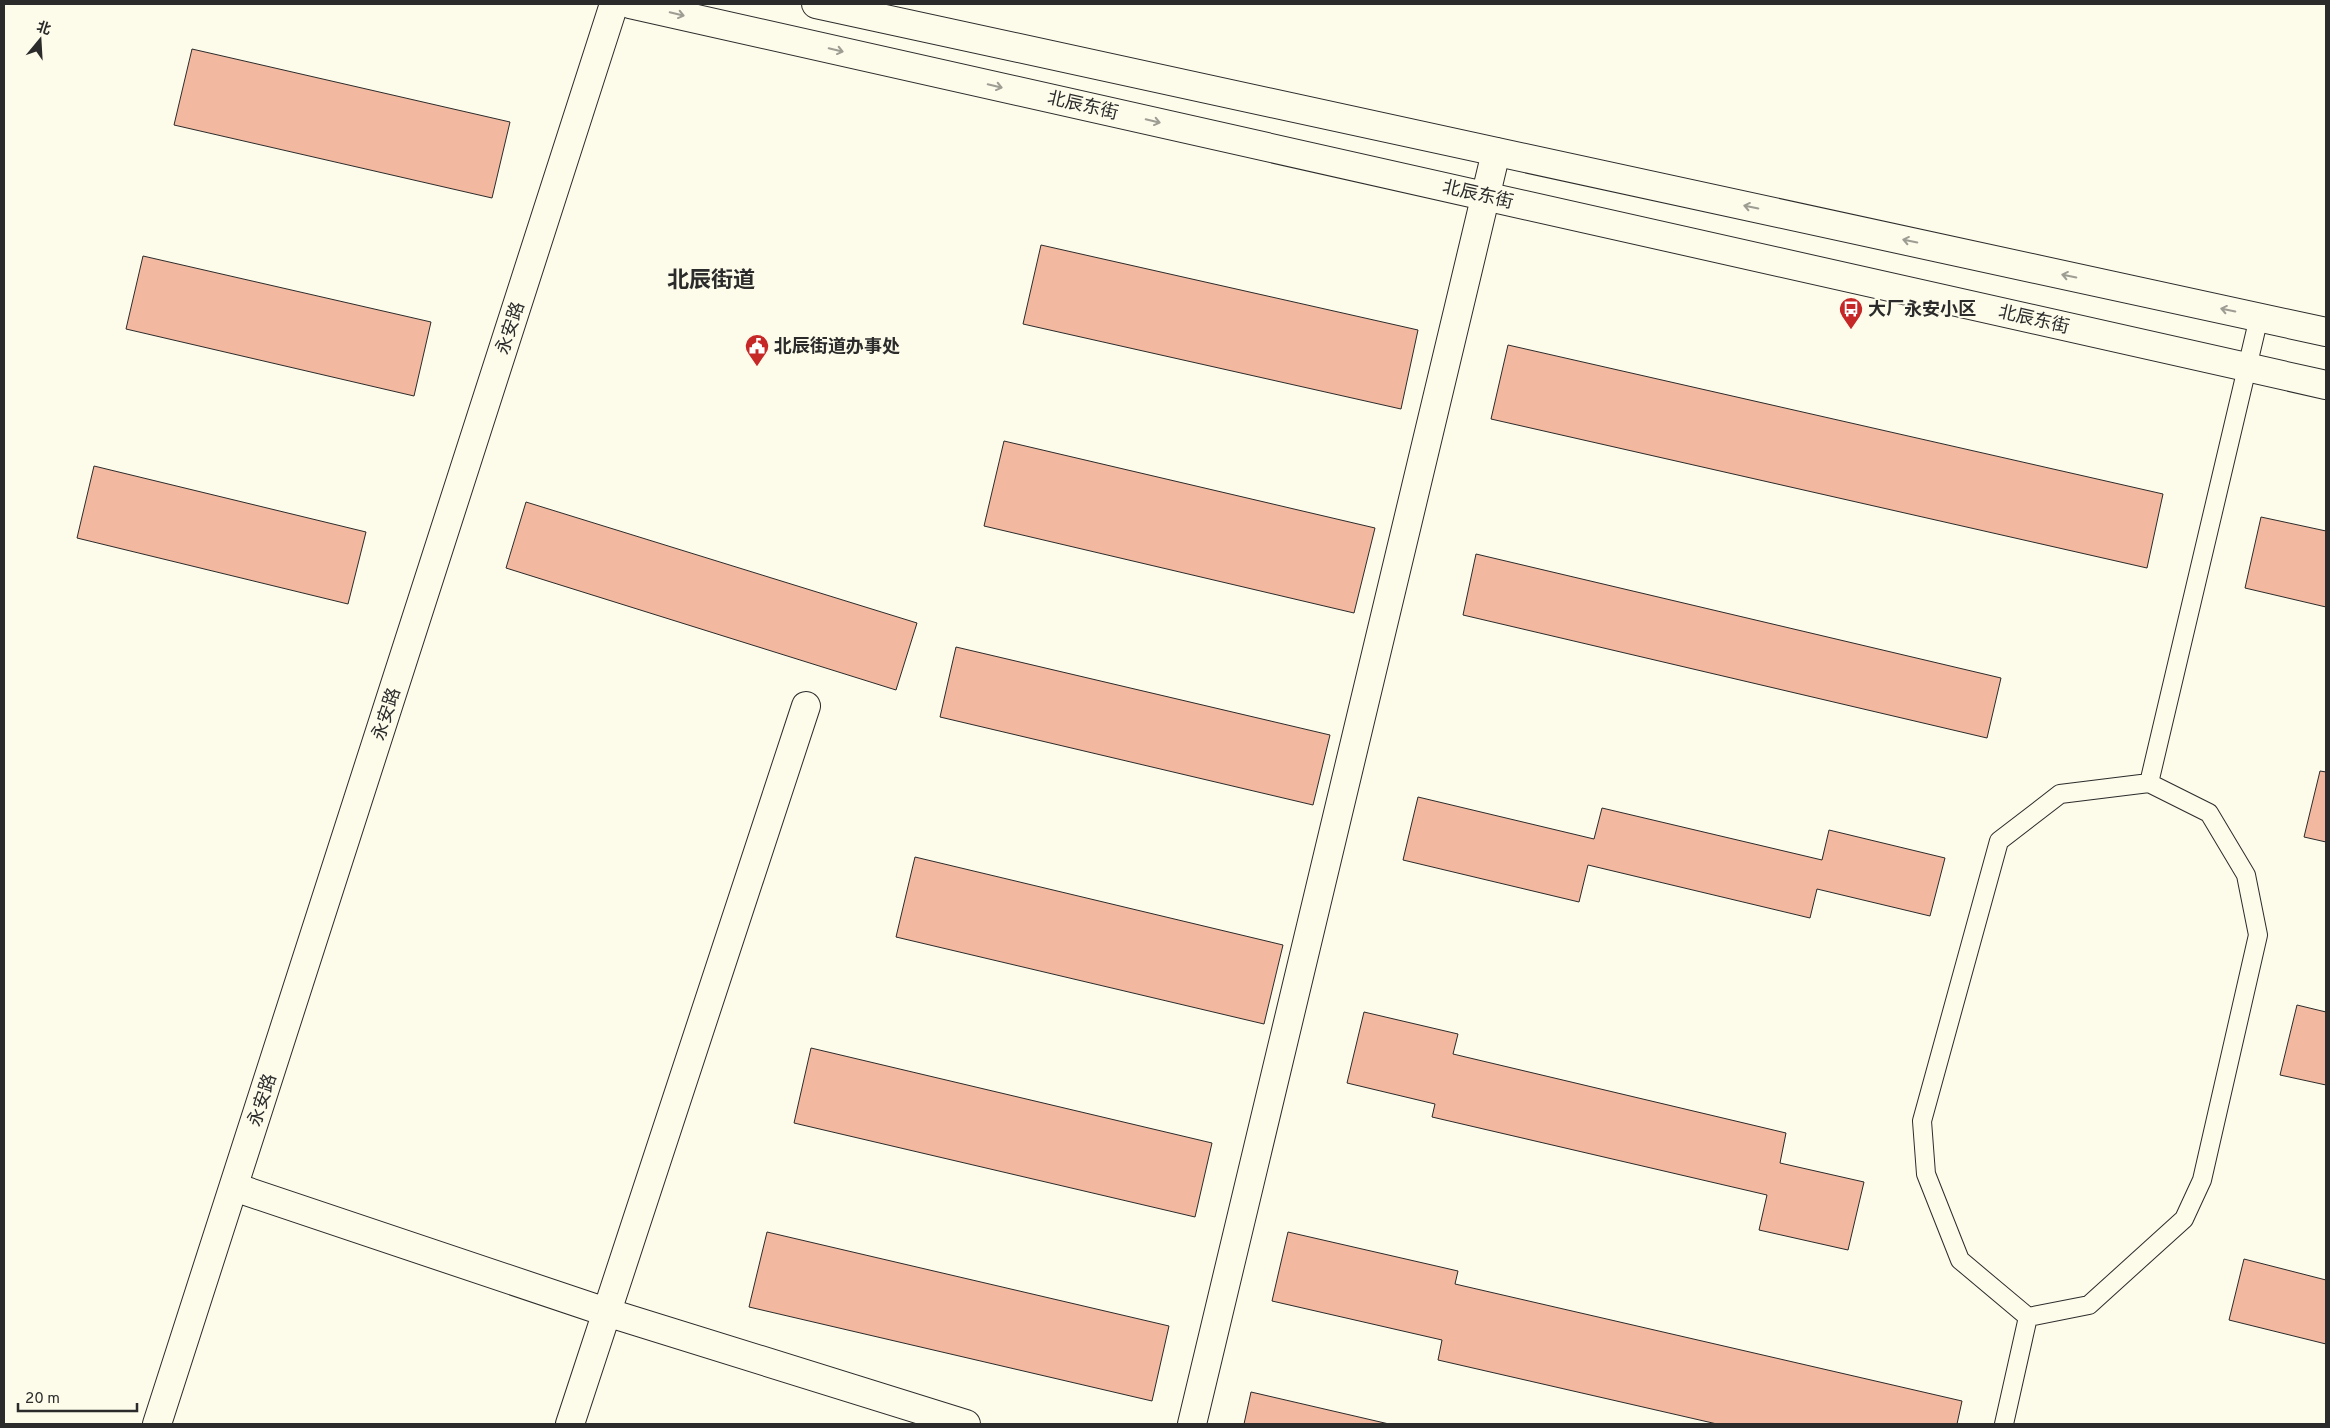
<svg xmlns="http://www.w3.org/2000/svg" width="2330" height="1428" viewBox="0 0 2330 1428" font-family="Overpass,'Noto Sans SC',sans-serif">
	<rect width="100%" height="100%" fill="#fdfbea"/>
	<path fill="#f2b8a0" stroke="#2b2b2b" d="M192,49L510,122L492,198L174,125Z
		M1041,245L1418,330L1401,409L1023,324Z
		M143,256L431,322L414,396L126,329Z
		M1508,345L2163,494L2147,568L1491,419Z
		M1004,441L1375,528L1354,613L984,526Z
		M94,466L366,532L348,604L77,538Z
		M526,502L917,623L896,690L506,568Z
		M2261,517L2326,531V607L2245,588Z
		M1476,554L2001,678L1987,738L1463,615Z
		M956,647L1330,735L1313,805L940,717Z
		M2320,771L2326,772V842L2304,837Z
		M1418,797L1594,839L1602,808L1822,860L1829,830L1945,858L1930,916L1817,889L1810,918L1588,865L1579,902L1403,860Z
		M915,857L1283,945L1264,1024L896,937Z
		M2297,1005L2326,1012V1085L2280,1075Z
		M1364,1012L1458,1034L1453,1054L1786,1133L1780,1163L1864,1182L1848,1250L1759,1230L1767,1195L1432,1117L1435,1104L1347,1083Z
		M811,1048L1212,1143L1195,1217L794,1123Z
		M767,1232L1169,1326L1152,1401L749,1307Z
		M1288,1232L1458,1271L1455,1284L1962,1401L1957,1424H1717L1438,1360L1442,1340L1272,1301Z
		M2244,1259L2326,1280V1344L2229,1320Z
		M1251,1392L1389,1424H1244Z"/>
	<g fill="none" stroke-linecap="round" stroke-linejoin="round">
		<g stroke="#2b2b2b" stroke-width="20">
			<path id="service" d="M2149,783L2209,813L2246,875L2258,935L2202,1180L2184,1219L2089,1305L2028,1317L1960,1260L1926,1174L1922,1121L1999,841L2060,794Z
				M2149,783L2259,317
				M2004,1424L2028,1317"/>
		</g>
		<g stroke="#2b2b2b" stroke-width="30">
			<path id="minor" d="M234,1187L606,1312L966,1424
				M570,1424L806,706
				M1192,1424L1496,152"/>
		</g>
		<g stroke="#2b2b2b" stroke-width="30">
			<path id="tertiary" d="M157,1424L614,4"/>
		</g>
		<g stroke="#2b2b2b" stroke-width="30">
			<path id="secondary" d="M630,4L2326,385
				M816,4L2326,332"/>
		</g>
		<use href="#service" stroke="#fdfbea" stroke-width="18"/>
		<use href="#minor" stroke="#fdfbea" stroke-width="28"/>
		<use href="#tertiary" stroke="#fdfbea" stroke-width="28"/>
		<use href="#secondary" stroke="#fdfbea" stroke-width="28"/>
	</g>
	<defs><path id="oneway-shaft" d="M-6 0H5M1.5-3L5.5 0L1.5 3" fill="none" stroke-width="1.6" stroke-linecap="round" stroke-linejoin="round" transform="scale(1.25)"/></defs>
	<g stroke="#9e9d94">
		<use href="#oneway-shaft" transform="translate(677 14) rotate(13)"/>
		<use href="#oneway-shaft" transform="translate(836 50) rotate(13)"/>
		<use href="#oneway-shaft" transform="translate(995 86) rotate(13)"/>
		<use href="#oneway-shaft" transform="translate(1153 121) rotate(13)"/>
		<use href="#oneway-shaft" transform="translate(1751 207) rotate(-168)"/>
		<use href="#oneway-shaft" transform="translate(1910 241) rotate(-168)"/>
		<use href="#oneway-shaft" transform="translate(2069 276) rotate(-168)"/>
		<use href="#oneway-shaft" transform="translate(2228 310) rotate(-168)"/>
	</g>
	<defs>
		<g id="bus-pin" transform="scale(1.25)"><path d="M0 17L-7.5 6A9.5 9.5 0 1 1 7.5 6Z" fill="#c62828" stroke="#fdfbea"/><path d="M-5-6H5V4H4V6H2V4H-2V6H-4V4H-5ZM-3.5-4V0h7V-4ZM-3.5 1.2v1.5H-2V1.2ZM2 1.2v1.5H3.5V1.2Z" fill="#fff"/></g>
		<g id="civic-pin" transform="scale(1.25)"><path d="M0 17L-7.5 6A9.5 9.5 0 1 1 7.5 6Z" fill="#c62828" stroke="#fdfbea"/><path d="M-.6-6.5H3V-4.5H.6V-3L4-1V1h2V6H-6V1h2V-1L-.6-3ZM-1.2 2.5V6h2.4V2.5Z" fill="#fff"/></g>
	</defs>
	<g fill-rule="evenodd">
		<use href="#bus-pin" x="1851" y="309"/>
		<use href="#civic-pin" x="757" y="346"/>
	</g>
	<g text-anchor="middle" stroke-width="4" stroke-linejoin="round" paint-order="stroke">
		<g font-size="18" fill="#2b2b2b" stroke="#fdfbea">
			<text transform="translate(1083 105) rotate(13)" y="6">北辰东街</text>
			<text transform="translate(1478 194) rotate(13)" y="6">北辰东街</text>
			<text transform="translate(2034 319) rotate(13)" y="6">北辰东街</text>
			<text transform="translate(510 328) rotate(-72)" y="6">永安路</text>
			<text transform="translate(386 714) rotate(-72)" y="6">永安路</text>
			<text transform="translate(262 1100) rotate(-72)" y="6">永安路</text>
		</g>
		<g font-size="18" font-weight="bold" fill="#2b2b2b" stroke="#fdfbea" text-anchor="start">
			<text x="1868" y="315">大厂永安小区</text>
			<text x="774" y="352">北辰街道办事处</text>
		</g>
		<g font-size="22" font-weight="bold" fill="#2b2b2b" stroke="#fdfbea">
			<text x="711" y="287">北辰街道</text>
		</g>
	</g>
	<rect width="2330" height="1428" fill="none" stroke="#2b2b2b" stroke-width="10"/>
	<g transform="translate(40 40) rotate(18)" stroke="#fdfbea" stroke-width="4" paint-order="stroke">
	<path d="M0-4L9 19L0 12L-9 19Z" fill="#2b2b2b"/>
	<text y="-8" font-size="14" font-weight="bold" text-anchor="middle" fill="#2b2b2b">北</text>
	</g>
	<path d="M18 1403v8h119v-8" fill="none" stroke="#2b2b2b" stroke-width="2.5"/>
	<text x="25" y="1403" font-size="15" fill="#2b2b2b" stroke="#fdfbea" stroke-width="4" paint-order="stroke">20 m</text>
</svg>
